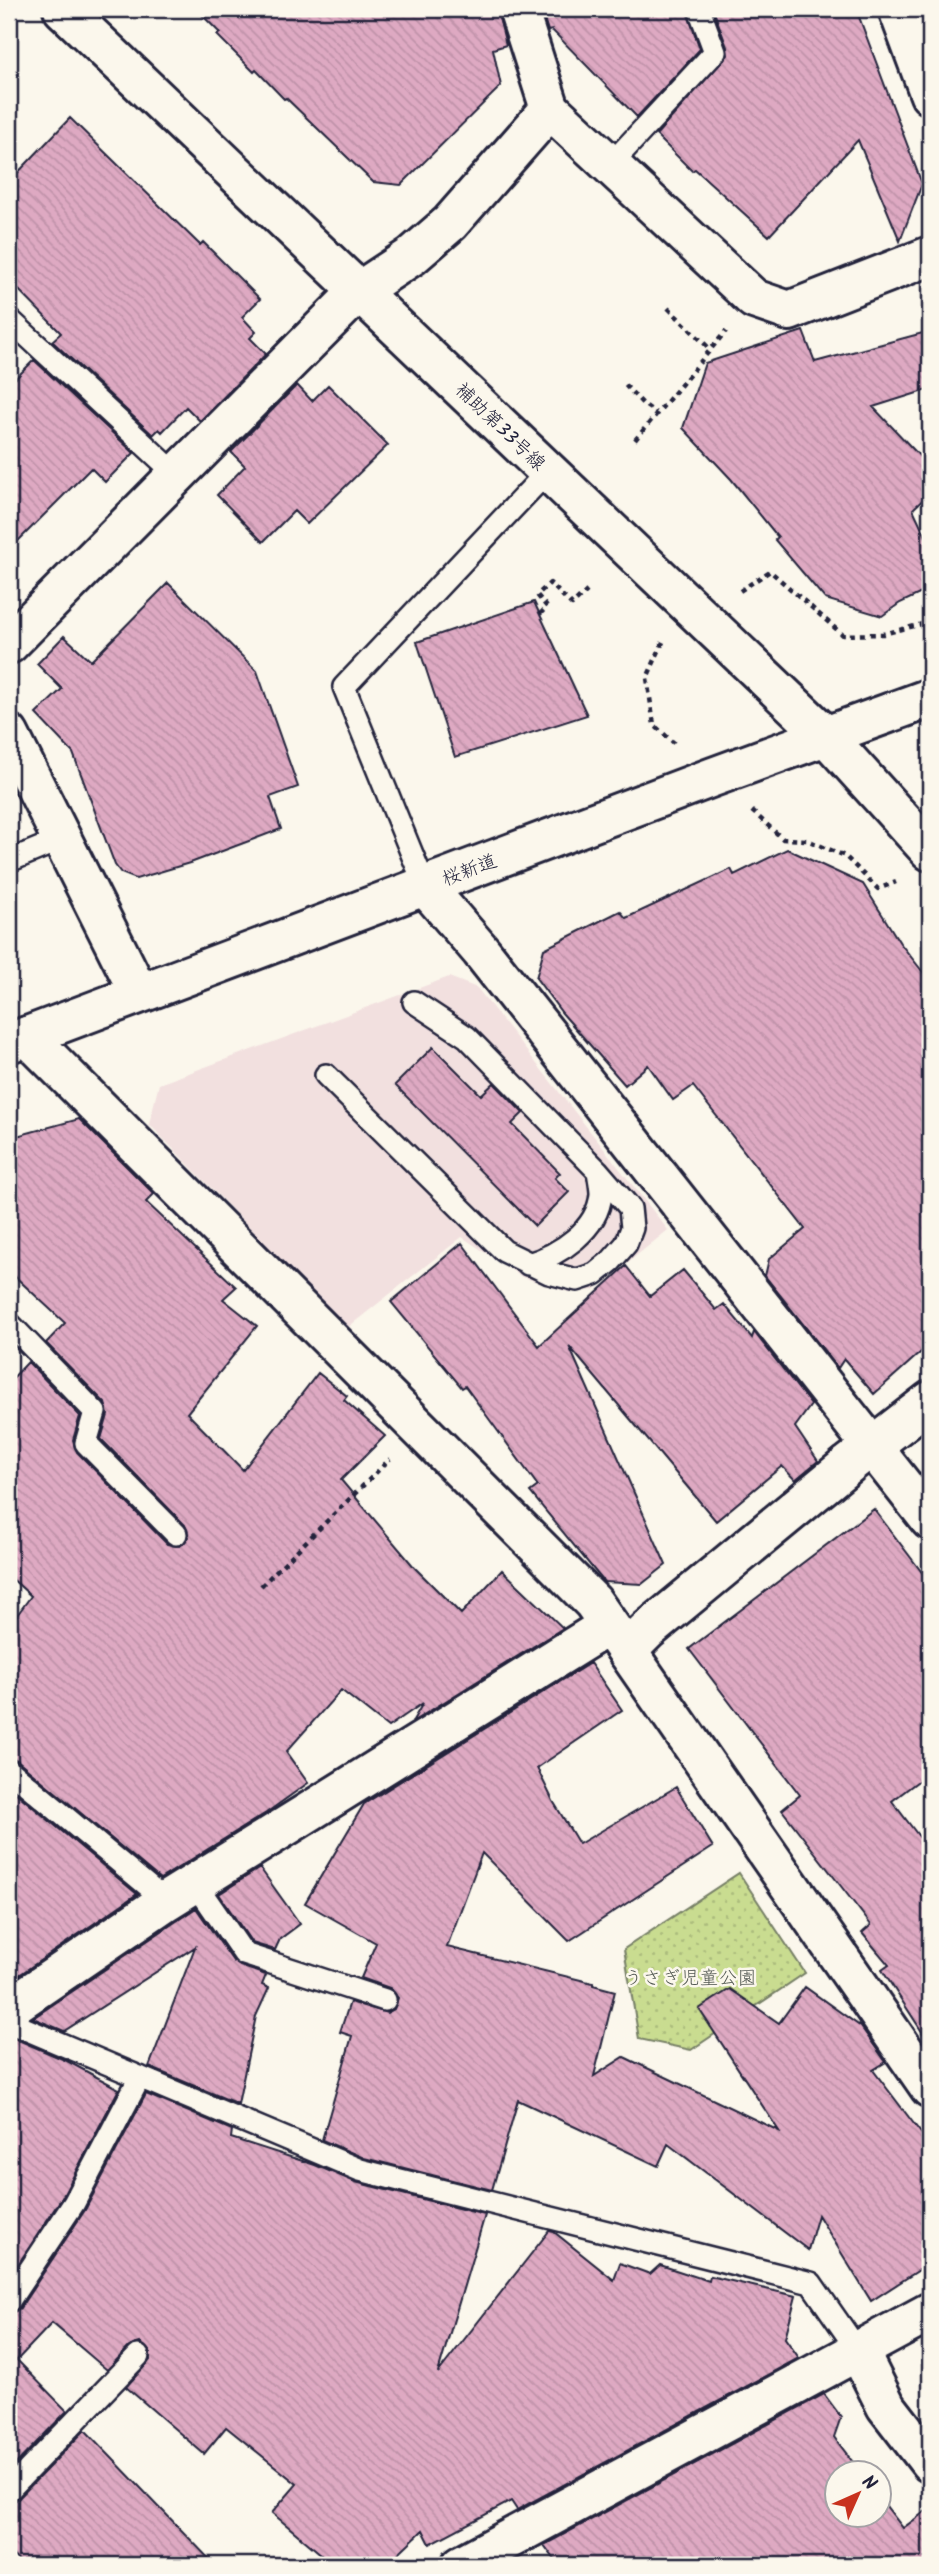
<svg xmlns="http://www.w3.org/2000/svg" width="939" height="2574" viewBox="0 0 939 2574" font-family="Kalam,'Klee One',sans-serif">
	<defs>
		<pattern id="park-dots" width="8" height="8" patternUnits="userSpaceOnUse" patternTransform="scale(1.75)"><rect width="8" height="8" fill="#c9dc90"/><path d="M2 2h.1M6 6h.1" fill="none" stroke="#acbc7d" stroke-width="1.8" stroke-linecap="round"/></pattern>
		<pattern id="building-back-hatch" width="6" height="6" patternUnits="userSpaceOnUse" patternTransform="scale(1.75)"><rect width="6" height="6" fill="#dea9c2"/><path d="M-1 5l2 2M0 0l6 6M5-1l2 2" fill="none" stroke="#be91a8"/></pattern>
	</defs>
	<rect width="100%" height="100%" fill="#fbf7ec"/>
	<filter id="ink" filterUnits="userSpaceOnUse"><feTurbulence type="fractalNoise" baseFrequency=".0143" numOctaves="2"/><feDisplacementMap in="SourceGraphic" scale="14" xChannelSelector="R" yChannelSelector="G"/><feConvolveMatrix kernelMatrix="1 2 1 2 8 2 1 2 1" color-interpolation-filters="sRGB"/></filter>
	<g filter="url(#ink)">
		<path fill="#f2e0df" d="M449,977L477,988L668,1230L594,1290L569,1292L522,1277L462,1237L347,1328L149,1124L159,1084Z"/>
		<path fill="url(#park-dots)" stroke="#767f66" stroke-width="2" d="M739,1873L805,1973L691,2050L639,2039L624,1949Z"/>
		<path fill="url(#building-back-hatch)" stroke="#22223b" stroke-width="2" d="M196,9H497L506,45L493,49L501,86L401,185L373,182L286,98L284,99L256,70L254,72L217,35L220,33Z
			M541,9H686L700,49L637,117L552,30L548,31Z
			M713,9H856L922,184L900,241L858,140L769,236L695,169L692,171L656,135L728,55L727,47Z
			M70,118L200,245L203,242L260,299L242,317L256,332L250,338L266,354L200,421L186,407L162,432L159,429L153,435L52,341L61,333L9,280V182Z
			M803,331L815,362L930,331V389L873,407L930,467V493L913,509L930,545V589L900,603L882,616L825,599L775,540L778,537L731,479L683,428L705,363Z
			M34,360L134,453L105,482L91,468L9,550V385Z
			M297,385L312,401L328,385L388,445L307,524L294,511L263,542L217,495L245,466L231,452Z
			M168,583L257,671L298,787L270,797L281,829L193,862L136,879L121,873L115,865L73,753L36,714L62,689L37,664L64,636L91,661Z
			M534,602L587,715L455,757L417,642Z
			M787,849L863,884L900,943L930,981V1344L874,1394L844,1359L838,1368L765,1276L769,1259L805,1229L693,1086L673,1100L648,1065L625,1085L562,1013L536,978L544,949L620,911L626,918L731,869L734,875Z
			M433,1047L481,1095L494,1083L523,1113L512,1124L560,1173L555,1178L569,1192L535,1226L395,1085Z
			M79,1119L154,1194L146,1202L236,1287L223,1299L257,1326L187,1413L243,1470L318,1373L347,1396L344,1400L385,1436L341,1480L415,1568L461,1614L502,1570L563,1628L412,1722L423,1703L388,1727L341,1690L286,1752L308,1783L266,1813L160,1879L17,1760L9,1757V1626L31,1596L9,1576V1382L28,1362L80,1416L73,1440L77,1452L167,1544L180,1546L189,1537L185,1525L101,1439L108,1415L105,1403L46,1343L65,1323L9,1271V1138Z
			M462,1243L539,1346L626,1266L650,1296L683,1270L716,1310L724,1304L752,1338L754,1332L811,1405L795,1427L818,1461L795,1480L782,1466L716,1521L569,1346L666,1565L642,1584L604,1582L530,1492L538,1486L465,1386L462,1388L391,1302Z
			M874,1509L930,1583V1772L892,1801L930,1851V2044L882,1970L889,1965L862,1933L871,1925L782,1810L800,1795L689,1649Z
			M590,1663L622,1710L537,1768L553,1801L579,1844L676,1787L713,1847L569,1941L482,1853L447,1947L593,1983V1985L615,1991L594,2076L624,2057L779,2131L699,2009L730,1989L779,2023L805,1987L861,2027L886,2062L873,2070L930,2145V2263L871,2301L818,2215L808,2250L668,2144L658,2166L518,2100L492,2190L364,2158L322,2140L352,2036L340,2032L350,2002L387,2013L394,2009L398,1998L390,1988L361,1978L376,1943L305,1903L364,1804Z
			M9,1787L137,1894L9,1982Z
			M260,1868L300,1924L280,1939L275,1950L252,1943L219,1894Z
			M196,1908L233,1961L240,1966L266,1975L262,1985L269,1988L256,2016L238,2104L149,2067L195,1947L64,2031L33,2018Z
			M9,2036L67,2061L119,2089L63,2196L9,2278Z
			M146,2094L232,2130L231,2138L315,2165L355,2182L485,2215L438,2373L549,2231L554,2232L614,2280L620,2263L650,2274L660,2265L709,2281L710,2276L796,2296L785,2338L799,2358L517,2510L511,2501L430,2544L423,2530L386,2565H334L272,2513L297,2484L226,2427L204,2454L126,2387L150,2360V2352L140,2343L129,2347L107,2370L52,2323L17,2360L67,2411L9,2471V2314L20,2308L85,2210Z
			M824,2394L841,2417L834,2437L861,2473H837V2515H879V2497L903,2528L930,2508V2565H559L544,2545Z
			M85,2430L161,2509L215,2565H23L9,2552V2503L18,2499Z"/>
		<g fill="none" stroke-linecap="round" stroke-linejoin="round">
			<g stroke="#22223b" stroke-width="26">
				<path id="lane" d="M610,165L715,52L699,9
					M9,319L177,475
					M9,861L62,839
					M425,886L344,687L548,471
					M326,1075L504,1251L549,1273L577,1280L595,1274L611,1261L626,1244L632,1228L630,1208L598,1171L467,1037L414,1002
					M528,1264C559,1255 598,1230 601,1194C601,1187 599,1178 598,1171
					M9,1323L95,1412L86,1443L176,1534
					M9,1770L166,1901
					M195,1883L244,1954L385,2000
					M9,2022L360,2170L811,2283L859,2352
					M9,2301L74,2203L140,2077
					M9,2490L138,2356"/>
			</g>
			<g stroke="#22223b" stroke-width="44">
				<path id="street" d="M518,9L550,109L754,299L789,311L930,256
					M898,9L930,95
					M359,291L412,256L450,223L550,109
					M9,734L139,993
					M425,886L481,951L930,1520
					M27,1036L593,1602L930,2088
					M9,2008L166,1901L609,1625
					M859,2352L886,2406L930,2463
					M461,2565L930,2312"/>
			</g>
			<g stroke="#22223b" stroke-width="44">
				<path id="secondary" d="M63,9L826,736L930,851
					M9,644L359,291
					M9,1043L713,777L930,698
					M627,1651L648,1630L849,1464L930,1401"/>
			</g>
			<path stroke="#22223b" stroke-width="4.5" stroke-dasharray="5 5" stroke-linecap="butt" d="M668,308L710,349
				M625,385L643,404L656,413
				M635,440L726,331
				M740,591L770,571L843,635L883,634L930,622
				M540,614L547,607L537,595L550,583L572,605L587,591
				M663,642L647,678L654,725L674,743
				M752,811L783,839L807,840L845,856L878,889L896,882
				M261,1586L390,1459"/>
			<use href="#lane" stroke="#fbf7ec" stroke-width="21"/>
			<use href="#street" stroke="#fbf7ec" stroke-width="38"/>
			<use href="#secondary" stroke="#fbf7ec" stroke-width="38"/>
		</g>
	</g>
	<g text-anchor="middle" stroke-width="5" stroke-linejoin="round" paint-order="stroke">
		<g font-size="19" fill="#22223b" stroke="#fbf7ec">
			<text transform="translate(501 426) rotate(44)" y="7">補助第33号線</text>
			<text transform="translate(469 869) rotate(-21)" y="7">桜新道</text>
		</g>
		<g font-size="19" fill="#545a54" stroke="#fbf7ec">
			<text x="690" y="1984">うさぎ児童公園</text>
		</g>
	</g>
	<rect width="939" height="2574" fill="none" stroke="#fbf7ec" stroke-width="35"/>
	<rect x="18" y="18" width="904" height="2539" fill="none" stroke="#22223b" stroke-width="2.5" filter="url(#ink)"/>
	<g transform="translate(858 2494) rotate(45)"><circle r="33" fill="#fbf7ec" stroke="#a4a2a5" stroke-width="2"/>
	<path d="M0-5L12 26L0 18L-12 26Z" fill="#c8321e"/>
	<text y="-10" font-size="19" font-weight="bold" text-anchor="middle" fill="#22223b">N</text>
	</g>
</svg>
